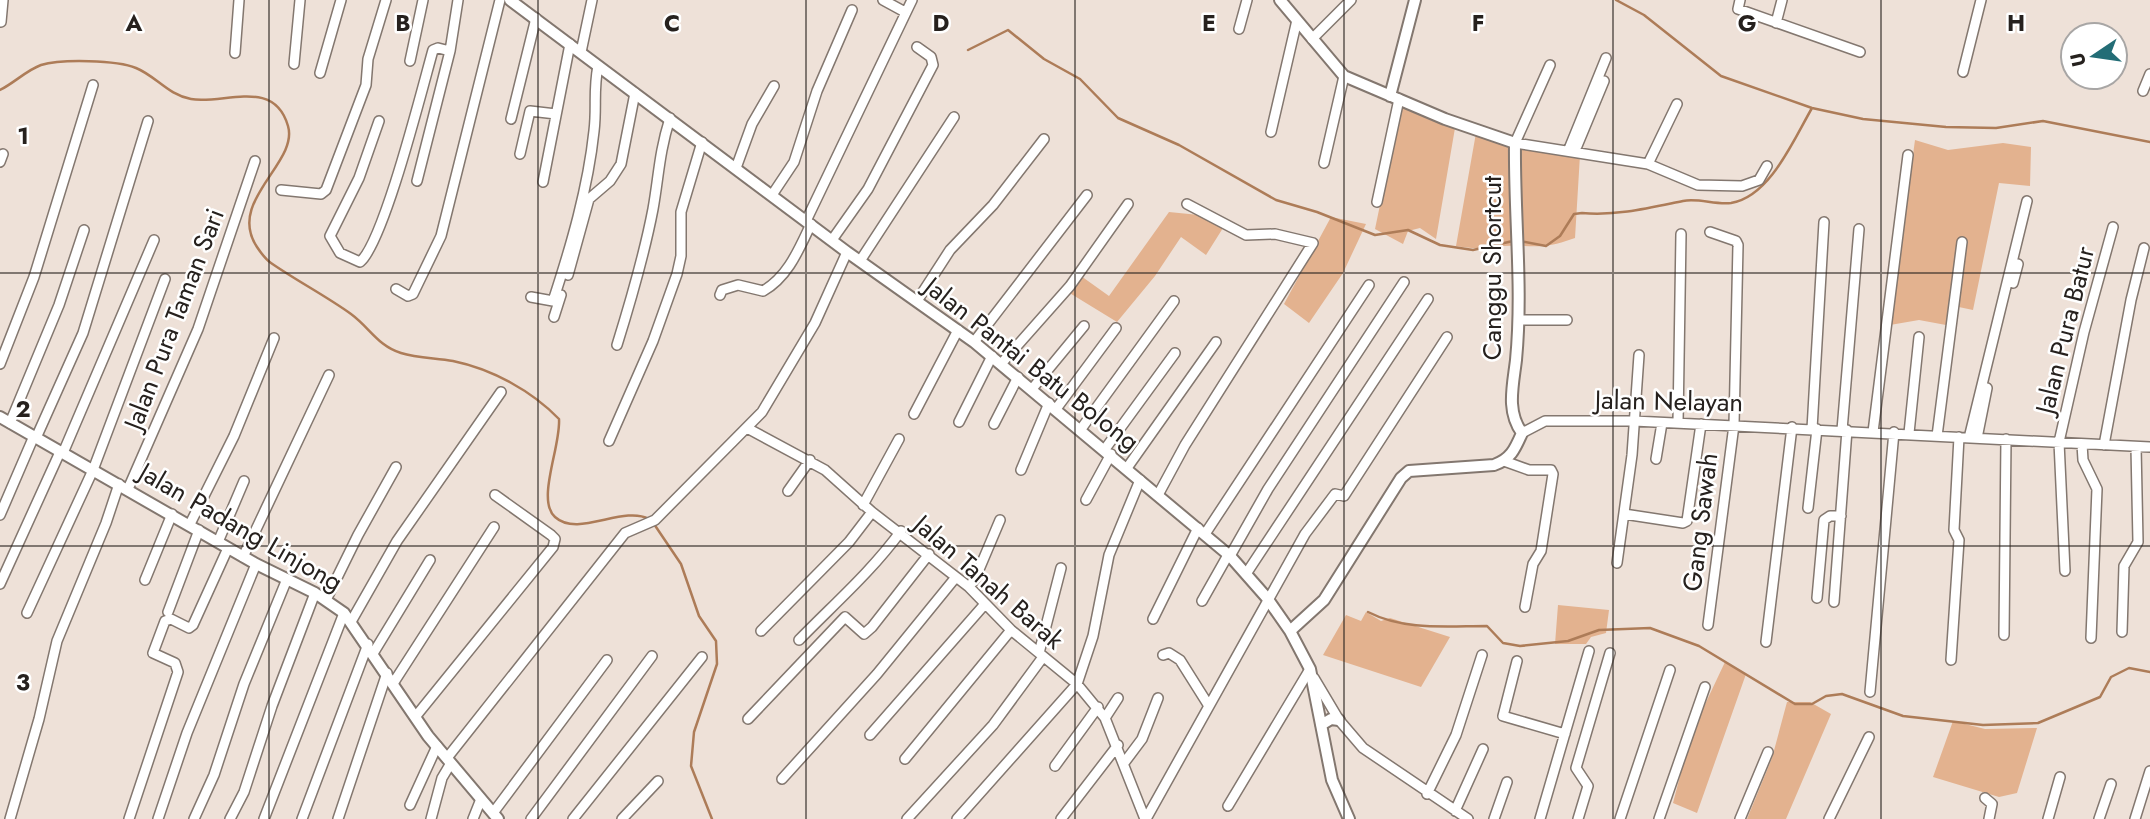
<svg xmlns="http://www.w3.org/2000/svg" width="2150" height="819" viewBox="0 0 2150 819" font-family="Jost,sans-serif">
	<rect width="100%" height="100%" fill="#eee1d8"/>
	<path fill="#e3b28f" d="M1401,104L1455,128L1436,239L1420,228L1408,231L1403,244L1375,229Z
		M1476,133L1580,155L1575,238C1542,250 1537,245 1505,246C1484,247 1479,250 1456,246Z
		M1915,140L1948,150L2003,143L2031,147L2030,186L1999,183L1973,310L1954,306L1946,325L1919,320L1890,325Z
		M1169,212L1199,215L1223,228L1206,255L1181,237L1155,276L1117,322L1068,292L1081,276L1109,296Z
		M1331,217L1366,224L1343,273L1309,323L1284,304Z
		M1558,605L1609,610L1606,633L1591,637L1586,644H1555Z
		M1366,612L1381,621L1390,618L1450,637L1421,687L1323,655L1346,615L1361,621Z
		M1725,662L1746,674L1697,813L1673,803L1691,734Z
		M1787,702H1810L1831,714L1786,819H1747L1772,758Z
		M1953,721L1985,729L2037,728L2017,793L1999,797L1933,777Z"/>
	<g fill="none" stroke-linecap="round" stroke-linejoin="round">
		<path stroke="#ad7c58" stroke-width="2.5" d="M1616,0L1644,15L1721,76L1812,108L1863,119L1946,127L1996,128L2043,121L2150,142
			M968,50L1008,30L1044,59L1080,79L1118,118L1179,145L1276,200L1317,212L1375,235L1408,230L1440,245L1473,250L1513,241
			M0,90C14,83 27,70 41,65C61,59 117,60 136,68C156,76 168,95 191,99C223,105 274,77 288,126C299,163 226,201 257,247C261,253 265,259 271,263C297,281 326,296 351,314C370,328 378,346 401,353C417,358 436,358 453,361C492,369 532,391 559,419C561,446 536,500 555,517C578,538 623,505 649,519
			M1520,241L1546,246L1560,236L1574,214L1582,213C1617,216 1649,208 1683,201C1699,198 1715,205 1731,203C1770,197 1794,139 1812,108
			M654,524L681,564L699,616L716,641L717,664L694,732L691,766L712,819
			M1368,612C1405,631 1447,626 1487,626L1503,643L1520,646L1568,641L1599,630L1650,628L1699,646L1795,704H1812L1826,696L1842,694L1903,716L1983,725L2038,723L2100,697L2111,677L2129,668L2150,672"/>
		<g stroke="#83776f" stroke-width="12">
			<path id="minor" d="M883,0L905,12
				M1740,0L1738,9L1860,52
				M1,22L3,0
				M1776,23L1782,0
				M1239,29L1247,0
				M1312,39L1351,0
				M581,52L592,0
				M235,53L239,0
				M410,61L423,0
				M294,64L300,0
				M1550,65L1515,143L1648,164L1698,185L1742,186L1759,180L1767,166
				M1963,72L1981,0
				M320,73L341,0
				M2143,91L2150,74
				M511,119L536,18
				M379,121L359,178L330,236L340,253L360,262C384,242 422,89 433,50L438,48L450,51
				M1271,132L1297,20
				M1577,146L1604,81
				M1569,149L1606,58
				M520,154L530,111L556,114
				M0,162L3,154
				M1324,163L1344,76
				M1648,164L1677,104
				M736,168L752,124L774,86
				M417,181L450,51L458,0
				M543,182L570,44
				M281,190L321,194L326,190L366,85L368,59L386,0
				M772,195L794,162L817,91L852,10
				M1377,202L1399,99
				M806,221L912,0
				M832,240L868,189L933,65L931,57L917,47
				M860,261L954,117
				M568,275L589,199L610,181L621,164L635,93
				M2013,283L2018,264
				M396,289L408,296L413,294L441,236L500,0
				M720,295L722,290L738,285L763,291C788,277 799,249 811,224
				M531,297L553,301C571,246 588,188 594,131C597,107 593,91 598,66
				M917,301L950,250L993,205L1044,139
				M554,317L561,295
				M1520,320H1567
				M974,342L1087,195
				M617,345C631,300 644,256 653,209C659,175 659,153 670,118
				M0,364L34,277L93,85
				M1001,364L1070,286L1128,204
				M1032,389L1084,326
				M1056,409L1116,328
				M914,414L958,330
				M959,422L992,356
				M10,423L59,305L84,230
				M1678,423L1681,234
				M994,424L1018,377
				M747,428L825,470L872,512L969,587L1011,630L1077,684L1105,718L1145,819
				M1081,429L1174,301
				M1812,429L1824,222
				M1842,430L1859,229
				M1873,432L1908,155
				M1522,433L1545,421H1634L2150,447
				M1909,433L1919,337
				M1937,436L1962,242
				M36,438L83,333L148,121
				M1969,438L2027,201
				M1977,438L1987,388
				M609,441L653,341L677,274L681,256V212L702,142
				M2082,444L2083,460L2097,489L2091,638
				M2104,445L2131,300L2144,248
				M1105,449L1175,353
				M63,453L154,240
				M1656,459L1662,423
				M1504,461L1529,470H1551L1553,474L1541,551L1533,564L1525,607
				M1127,468L1216,342
				M1021,470L1049,403
				M128,489L198,329L255,161
				M788,491L810,460
				M1158,495L1185,445L1313,243L1275,234L1246,235L1187,204
				M1086,500L1111,454
				M863,505L899,439
				M1808,508L1817,429
				M1624,514L1683,523L1687,521L1701,424
				M0,515L34,436
				M190,524L234,436L274,338
				M1205,534L1369,285
				M218,542L244,481
				M1230,556L1268,489L1404,282
				M243,557L329,375
				M1617,563L1632,455L1639,355
				M2065,571L2059,442L2084,332L2113,227
				M1246,574L1428,299
				M145,580L172,514
				M0,584L60,452
				M969,587L975,579L1000,520
				M1817,598L1824,520L1830,516H1841
				M326,600L358,535L396,467
				M1202,601L1228,555
				M1834,602L1847,430
				M168,612L199,530
				M27,613L93,470L165,279
				M1153,619L1198,528
				M352,620L397,541L501,392
				M1708,625L1734,425L1738,245L1736,241L1710,232
				M761,631L849,542L872,512
				M2122,632L2124,566L2138,542L2136,447
				M2004,635L2006,439
				M799,640C834,604 871,572 901,531
				M1766,642L1792,427
				M374,652L430,560
				M1039,653L1061,568
				M1163,655L1169,653L1180,660L1209,706
				M1951,660L1959,540L1954,530L1959,437
				M1517,661L1503,716L1565,734
				M1314,678L1339,720L1363,748L1468,819
				M394,682L494,527
				M1870,692L1894,432
				M416,716L553,547L555,539L551,535L495,495
				M1105,718L1118,698
				M748,719L845,617L864,634L872,627L929,554
				M870,735L985,604
				M447,758L625,533L655,520L762,412L815,323L847,252
				M905,759L1011,630
				M1124,763L1142,739L1158,698
				M1055,766L1098,707
				M782,779L877,674L956,577
				M1427,794L1456,735L1482,655
				M1985,798L1992,804L1989,819
				M410,805L437,746
				M1228,806L1310,669
				M1455,811L1483,749
				M493,813L607,660
				M10,819L39,719L57,641L106,523L119,484
				M129,819L178,672L175,663L153,653L165,621L171,619L189,628L193,625L228,548
				M158,819L187,733L256,564
				M194,819L214,775L244,684L287,579
				M230,819L244,792L272,706L315,593
				M264,819L344,613
				M302,819L368,644
				M338,819L387,673
				M431,819L442,778L451,763
				M473,819L481,799
				M531,819L652,656
				M573,819L702,657
				M622,819L658,781
				M907,819L993,725L1043,657
				M957,819L1077,684L1093,636L1109,555L1140,480
				M1061,819L1118,745
				M1146,819L1305,534L1335,494L1344,496L1447,337
				M1494,819L1507,782
				M1540,819L1589,651
				M1578,819L1588,786L1576,768L1610,653
				M1620,819L1670,670
				M1659,819L1705,687
				M1740,819L1768,752
				M1829,819L1869,737
				M2048,819L2060,777
				M2099,819L2111,784
				M2135,819L2150,771"/>
		</g>
		<g stroke="#83776f" stroke-width="14">
			<path id="tertiary" d="M510,0L847,252L974,342L1230,556L1267,598L1290,631L1310,669L1332,780L1349,819
				M1280,0L1344,76L1445,119L1515,143C1514,216 1523,287 1516,360C1513,386 1506,411 1522,433C1515,449 1511,459 1494,465L1409,471L1401,478L1324,600L1290,631
				M1390,96L1415,0
				M0,417L256,564L315,593L344,613L428,736L498,819
				M1321,725L1331,719L1339,720"/>
		</g>
		<use href="#minor" stroke="#fff" stroke-width="9"/>
		<use href="#tertiary" stroke="#fff" stroke-width="10"/>
	</g>
	<path fill="none" stroke="#26211e" stroke-width="2" stroke-opacity="0.55" d="M269,0V819M538,0V819M806,0V819M1075,0V819M1344,0V819M1613,0V819M1881,0V819M0,273H2150M0,546H2150"/>
	<g text-anchor="middle" stroke-width="5" stroke-linejoin="round" paint-order="stroke">
		<g font-size="26" fill="#26211e" stroke="#fff">
			<text transform="translate(1492 268) rotate(-90)" y="9">Canggu Shortcut</text>
			<text transform="translate(174 319) rotate(-69)" y="9">Jalan Pura Taman Sari</text>
			<text transform="translate(2065 330) rotate(-76)" y="9">Jalan Pura Batur</text>
			<text transform="translate(1032 364) rotate(38)" y="9">Jalan Pantai Batu Bolong</text>
			<text transform="translate(1669 401) rotate(1)" y="9">Jalan Nelayan</text>
			<text transform="translate(1700 522) rotate(-83)" y="9">Gang Sawah</text>
			<text transform="translate(241 527) rotate(30)" y="9">Jalan Padang Linjong</text>
			<text transform="translate(989 582) rotate(41)" y="9">Jalan Tanah Barak</text>
		</g>
	</g>
	<g font-size="23" text-anchor="middle" font-weight="bold" fill="#26211e" stroke="#fff" stroke-width="5" stroke-linejoin="round" paint-order="stroke">
		<text x="134" y="31">A</text>
		<text x="403" y="31">B</text>
		<text x="672" y="31">C</text>
		<text x="941" y="31">D</text>
		<text x="1209" y="31">E</text>
		<text x="1478" y="31">F</text>
		<text x="1747" y="31">G</text>
		<text x="2016" y="31">H</text>
		<text x="23" y="144">1</text>
		<text x="23" y="417">2</text>
		<text x="23" y="690">3</text>
	</g>
	<g transform="translate(2094 56) rotate(257)"><circle r="33" fill="#ffffff" stroke="#a8a6a5" stroke-width="2"/>
	<path d="M0-5L12 26L0 18L-12 26Z" fill="#236d76"/>
	<text y="-10" font-size="19" font-weight="bold" text-anchor="middle" fill="#26211e">U</text>
	</g>
</svg>
